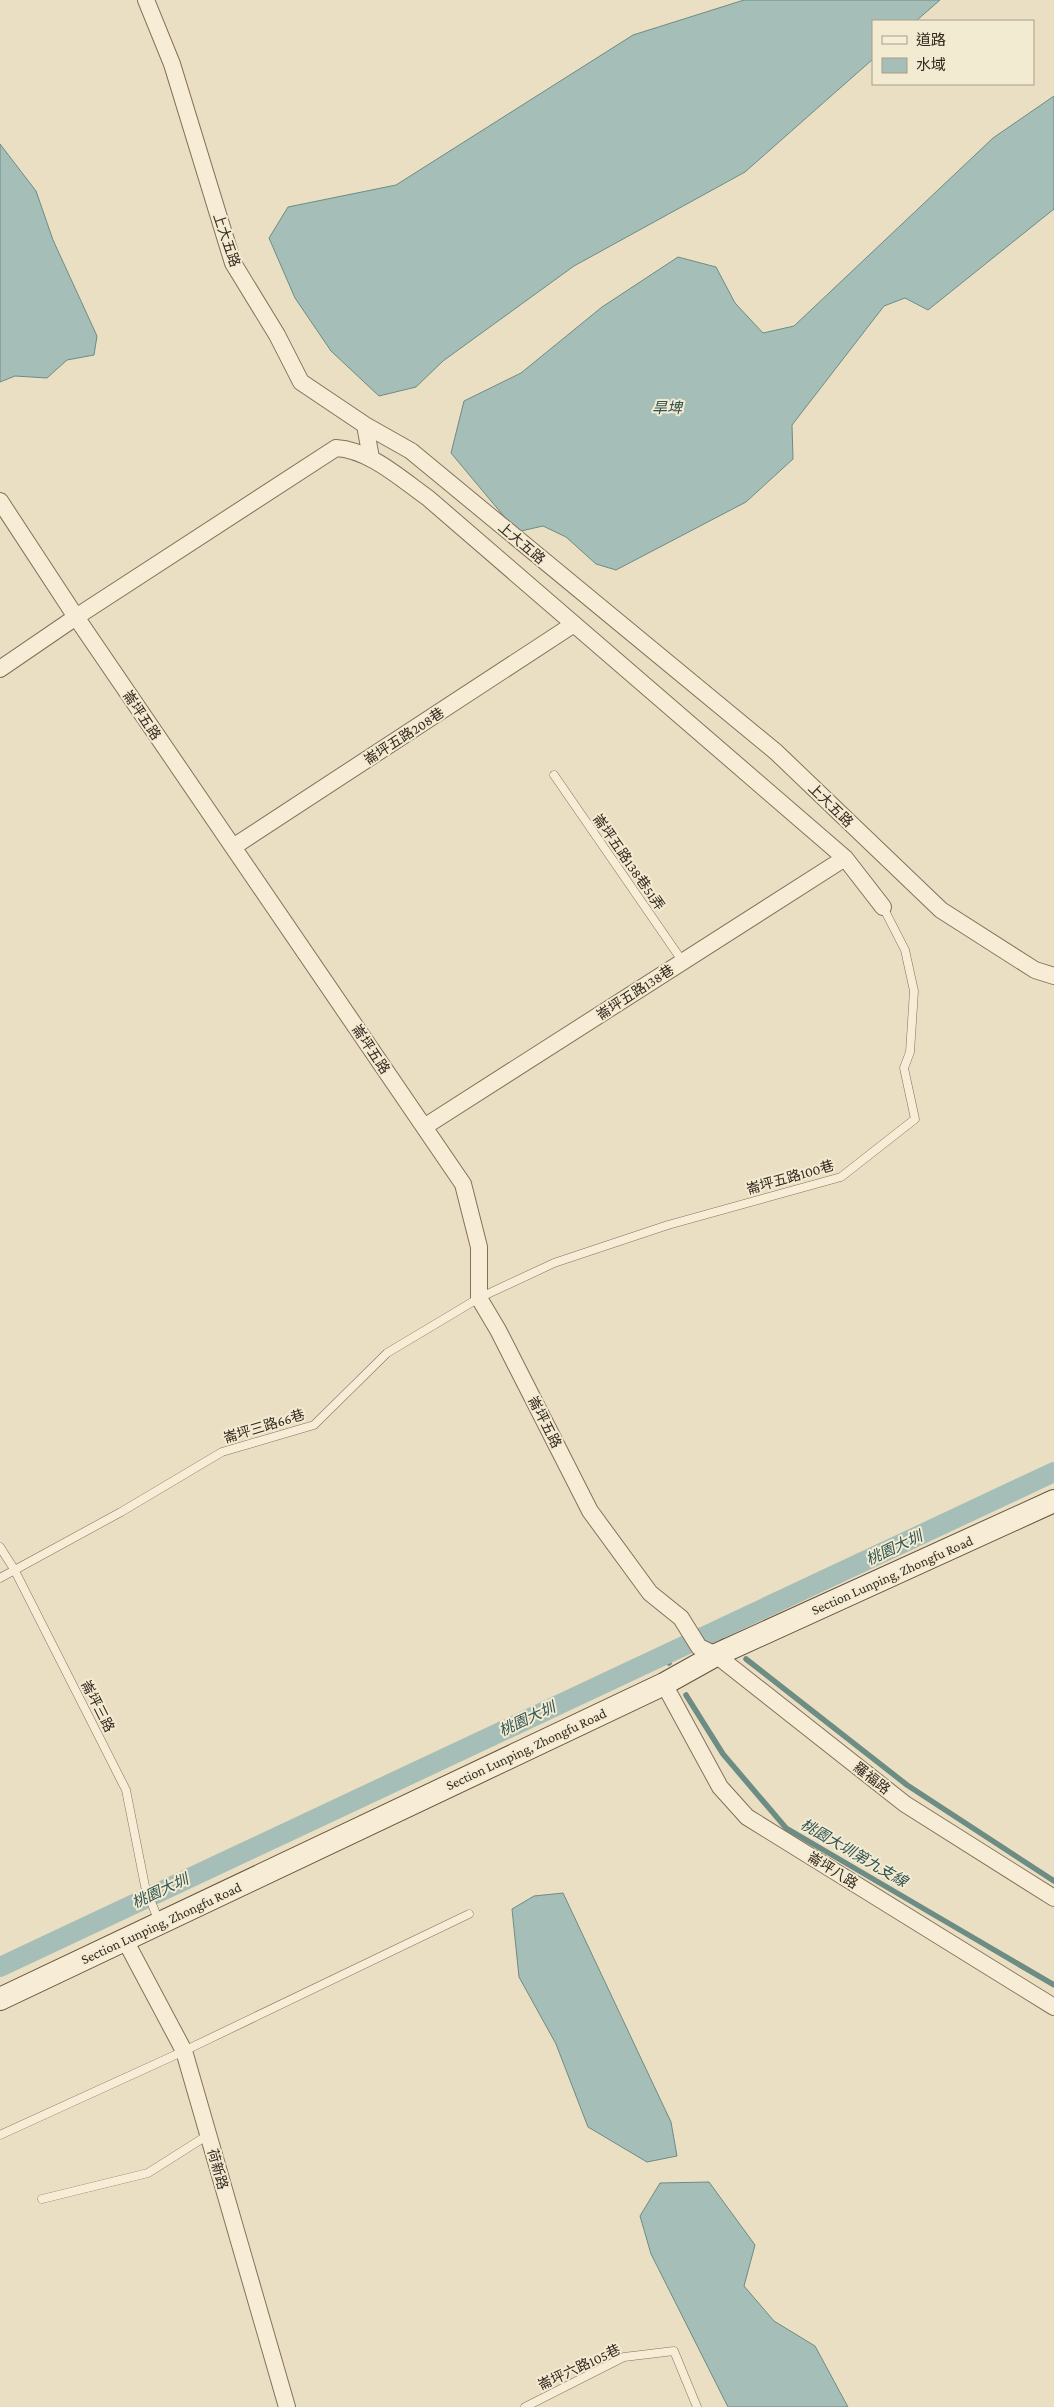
<svg xmlns="http://www.w3.org/2000/svg" width="1054" height="2407" viewBox="0 0 1054 2407" font-family="'Crimson Pro','Noto Sans TC',serif">
	<rect width="100%" height="100%" fill="#ebdfc3"/>
	<path fill="#a5beb7" stroke="#6c8c84" d="M744,0H940L916,21H873V59L745,172L574,266L443,361L416,387L379,396L331,351L295,298L269,238L288,207L396,185L633,35Z
		M1054,96V209L928,310L905,298L884,306L792,425L793,459L746,502L616,570L596,564L566,537L543,526L521,531L507,520L451,453L464,401L521,373L602,307L678,257L716,267L735,303L763,333L794,326L993,138Z
		M0,144L36,191L53,240L97,336L94,355L67,360L47,378L15,376L0,382Z
		M563,1893L671,2122L677,2156L647,2162L588,2127L556,2044L519,1977L512,1909L534,1896Z
		M709,2182L755,2245L744,2286L774,2321L815,2346L848,2407H728L651,2254L640,2216L660,2183Z"/>
	<g fill="none" stroke-linecap="round" stroke-linejoin="round">
		<path stroke="#6c8c84" stroke-width="5.5" d="M713,1632L721,1638
			M665,1655L669,1663
			M746,1659L907,1785L1054,1881
			M686,1695L723,1754L786,1828L1054,1985"/>
		<path stroke="#a5beb7" stroke-width="20" d="M0,1967L1054,1472"/>
		<g stroke="#84715b" stroke-width="9">
			<path id="lane" d="M554,775L683,962
				M0,1547L14,1569L126,1790L145,1886L159,1922
				M0,1578L121,1512L222,1452L314,1425L387,1353L479,1298L554,1263L668,1225L841,1177L915,1119L904,1068L910,1052L914,991L905,950L883,907
				M0,2135L184,2051L469,1914
				M42,2199L148,2173L208,2135
				M525,2407L624,2357L674,2351L697,2407"/>
		</g>
		<g stroke="#84715b" stroke-width="18">
			<path id="street" d="M146,0L172,64L233,263L277,335L301,382L365,425L411,451L776,752L941,910L1035,970L1054,976
				M365,425L371,458
				M0,501L76,617L463,1184L479,1247V1298L498,1330L590,1511L650,1593L681,1618L699,1647L716,1655L905,1804L1054,1898
				M0,669L76,617L336,448C370,450 401,479 428,498L845,858L883,907
				M233,847L574,624
				M424,1127L845,858
				M664,1684L720,1787L747,1817L1054,2007
				M125,1940L184,2051L287,2407"/>
		</g>
		<g stroke="#66523e" stroke-width="24">
			<path id="secondary" d="M0,1999L664,1684L716,1655L1054,1501"/>
		</g>
		<use href="#lane" stroke="#f7edd6" stroke-width="8"/>
		<use href="#street" stroke="#f7edd6" stroke-width="16"/>
		<use href="#secondary" stroke="#f7edd6" stroke-width="22"/>
	</g>
	<g text-anchor="middle" stroke-width="4" stroke-linejoin="round" paint-order="stroke">
		<g font-size="14" fill="#35291e" stroke="#f3ead2">
			<text transform="translate(227 240) rotate(71)" y="5">上大五路</text>
			<text transform="translate(522 543) rotate(40)" y="5">上大五路</text>
			<text transform="translate(142 715) rotate(56)" y="5">崙坪五路</text>
			<text transform="translate(404 736) rotate(-33)" y="5">崙坪五路208巷</text>
			<text transform="translate(831 805) rotate(44)" y="5">上大五路</text>
			<text transform="translate(629 862) rotate(55)" y="5">崙坪五路138巷51弄</text>
			<text transform="translate(635 992) rotate(-33)" y="5">崙坪五路138巷</text>
			<text transform="translate(371 1049) rotate(56)" y="5">崙坪五路</text>
			<text transform="translate(790 1177) rotate(-16)" y="5">崙坪五路100巷</text>
			<text transform="translate(545 1422) rotate(63)" y="5">崙坪五路</text>
			<text transform="translate(264 1426) rotate(-17)" y="5">崙坪三路66巷</text>
			<text transform="translate(892 1575) rotate(-24)" y="5">Section Lunping, Zhongfu Road</text>
			<text transform="translate(98 1706) rotate(63)" y="5">崙坪三路</text>
			<text transform="translate(526 1749) rotate(-25)" y="5">Section Lunping, Zhongfu Road</text>
			<text transform="translate(872 1778) rotate(38)" y="5">羅福路</text>
			<text transform="translate(833 1870) rotate(32)" y="5">崙坪八路</text>
			<text transform="translate(161 1923) rotate(-25)" y="5">Section Lunping, Zhongfu Road</text>
			<text transform="translate(218 2169) rotate(74)" y="5">荷新路</text>
			<text transform="translate(579 2367) rotate(-25)" y="5">崙坪六路105巷</text>
		</g>
		<g font-size="15" font-style="italic" fill="#2e5451" stroke="#f3ead2">
			<text x="667" y="413">旱埤</text>
			<text transform="translate(894 1548) rotate(-25)" y="5">桃園大圳</text>
			<text transform="translate(527 1719) rotate(-25)" y="5">桃園大圳</text>
			<text transform="translate(854 1853) rotate(30)" y="5">桃園大圳第九支線</text>
			<text transform="translate(160 1891) rotate(-25)" y="5">桃園大圳</text>
		</g>
	</g>
	<rect x="872" y="20" width="162" height="65" fill="#f3ead2" stroke="#a79d8a"/>
	<rect x="882" y="36" width="25" height="8" fill="#f7edd6" stroke="#a79d8a"/>
	<text x="916" y="45" font-size="15" fill="#35291e">道路</text>
	<rect x="882" y="58" width="25" height="15" fill="#a5beb7" stroke="#a79d8a"/>
	<text x="916" y="70" font-size="15" fill="#35291e">水域</text>
</svg>
